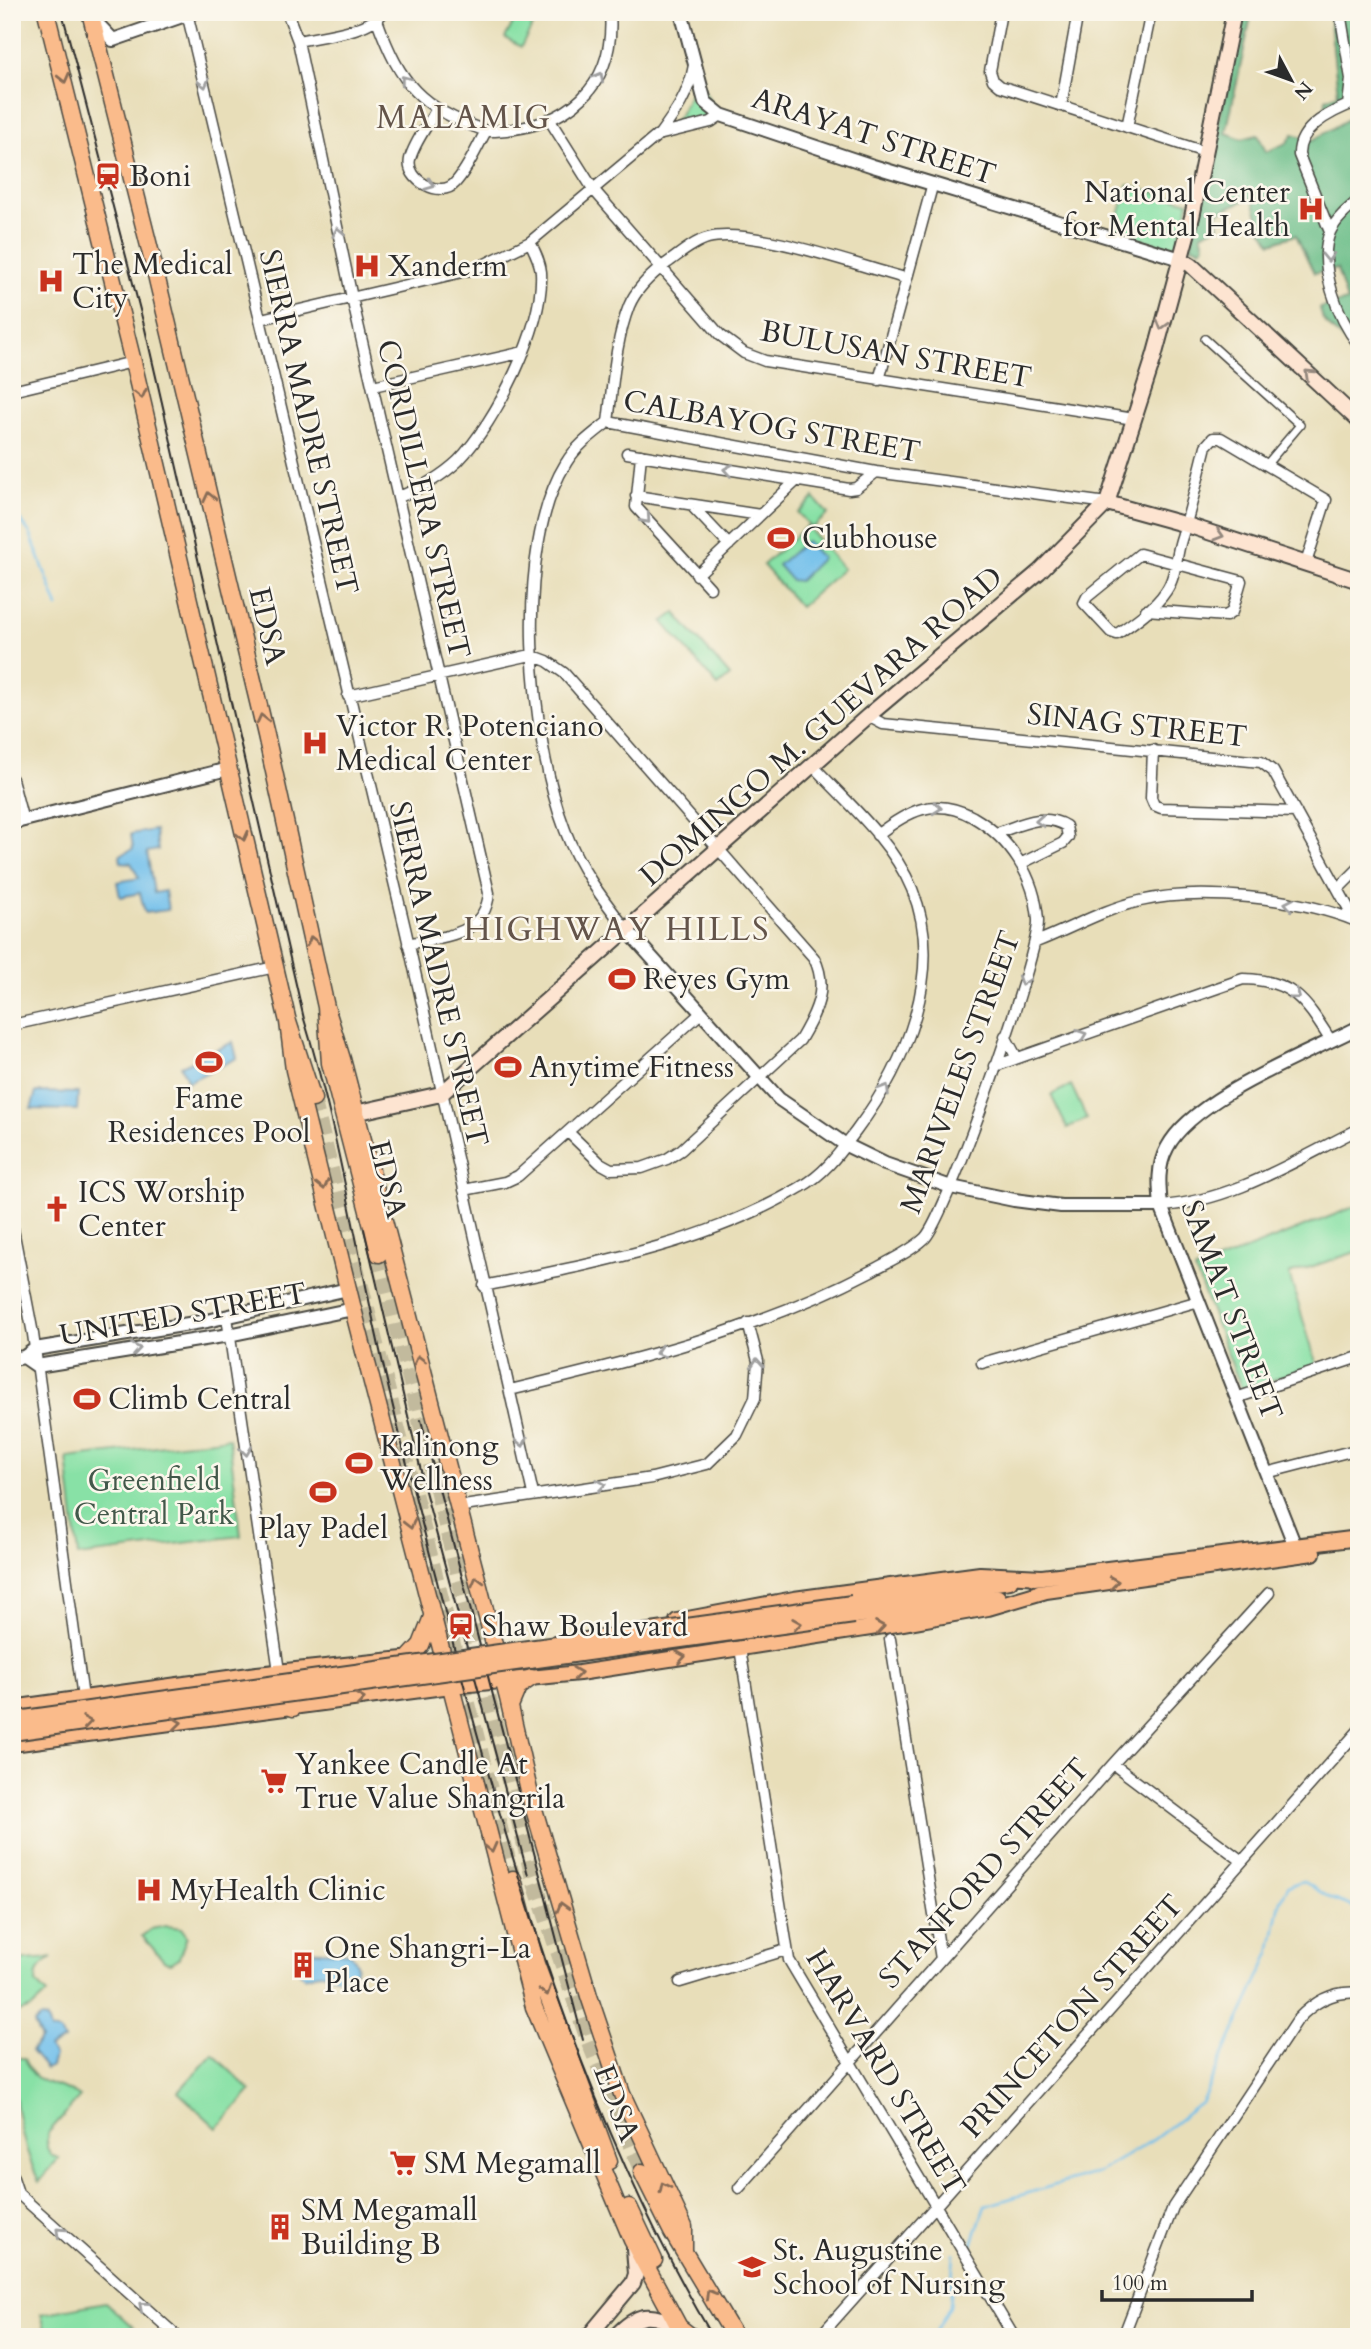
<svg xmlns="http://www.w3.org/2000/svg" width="1371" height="2349" viewBox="0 0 1371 2349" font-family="Cardo,serif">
	<rect width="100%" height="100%" fill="#fbf7ec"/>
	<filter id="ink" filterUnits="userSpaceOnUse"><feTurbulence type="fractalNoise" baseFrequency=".0143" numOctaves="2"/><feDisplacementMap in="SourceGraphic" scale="14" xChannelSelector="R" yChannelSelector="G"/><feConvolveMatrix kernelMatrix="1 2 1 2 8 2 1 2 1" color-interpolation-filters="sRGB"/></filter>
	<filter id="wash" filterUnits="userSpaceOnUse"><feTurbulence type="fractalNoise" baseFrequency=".00686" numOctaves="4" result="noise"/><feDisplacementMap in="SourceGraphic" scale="28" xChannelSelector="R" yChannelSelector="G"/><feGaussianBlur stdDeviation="1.57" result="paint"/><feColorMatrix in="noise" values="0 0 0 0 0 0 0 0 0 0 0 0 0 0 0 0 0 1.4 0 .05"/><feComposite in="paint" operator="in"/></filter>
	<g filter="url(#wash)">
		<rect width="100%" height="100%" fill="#e8deb9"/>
		<path fill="#88e1a6" stroke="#5a8668" stroke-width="2" d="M519,12L538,16L521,47L505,38Z
			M697,77L719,117L669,128L681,113Z
			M1128,185L1189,202L1176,249L1114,232Z
			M814,498L828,514L812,528L798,513Z
			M807,526L843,569L800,607L763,565Z
			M675,613L730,676L718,686L663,622Z
			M1071,1085L1087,1119L1067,1128L1051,1095Z
			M1359,1205V1251L1289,1274L1317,1365L1242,1390L1195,1270Z
			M229,1438L241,1536L78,1556L67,1458Z
			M166,1926L181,1928L187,1936L179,1958L171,1963L165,1962L142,1936L151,1929Z
			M52,1958C41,1965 36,1969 36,1983L47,1994L32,2008L12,2014V1961Z
			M12,2041L14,2058H24C34,2089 59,2081 80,2097L47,2134V2148L52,2156L59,2158L39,2182C18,2136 12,2090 12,2041Z
			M213,2054L251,2091L217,2128L178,2092Z
			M105,2302L144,2337H47L41,2314Z"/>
		<path fill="#6ebf8b" stroke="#4c755b" stroke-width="2" d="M1243,12H1252L1226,133L1242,139L1258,135L1266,152L1287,143L1293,134L1313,140L1348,119L1359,117V270L1350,302L1359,304V351L1355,353L1323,320L1320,308L1347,301L1337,269L1314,273L1296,235L1271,243L1262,229L1252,197L1216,213L1219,226L1201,234L1204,245L1201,249L1191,246Z
			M1329,12H1359V96L1325,112L1326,99L1338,94Z"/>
		<path fill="#71bfeb" stroke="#4e758b" stroke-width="2" d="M806,541L822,558L799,581L791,580L778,565Z
			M155,830L158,850L147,852L154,893L165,891L168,910L145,913L140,893L120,897L117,882L139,878L131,863L121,862L120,855L133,849L131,834Z
			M233,1042L237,1058L188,1082L181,1066Z
			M36,1092L78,1093L77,1110L31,1109Z
			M306,1950L350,1953C354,1958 358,1962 356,1969C351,1988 333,1974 321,1973C316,1973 309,1976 304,1977L295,1968V1962Z
			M40,2018L47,2019L50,2030L60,2032L64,2040L49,2048L54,2056L51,2066L46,2069L31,2051L41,2039L34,2024Z"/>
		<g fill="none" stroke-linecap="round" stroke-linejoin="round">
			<path stroke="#71bfeb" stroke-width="2.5" d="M12,509L30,533L58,607
				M971,2247L985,2206L1099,2172L1153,2140L1201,2103L1270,1953L1280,1903L1288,1886L1303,1881L1330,1898L1359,1909
				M933,2337L950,2306L954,2253"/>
		</g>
	</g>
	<g filter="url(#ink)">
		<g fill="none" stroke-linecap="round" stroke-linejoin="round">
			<path stroke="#c2ba9d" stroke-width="16" stroke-dasharray="16 8" stroke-linecap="butt" d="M313,1099L513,1879
				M379,1254L532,1874L587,2037L642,2172"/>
			<g stroke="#474640" stroke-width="10">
				<path id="pedestrian" d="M1205,339L1300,425L1267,464"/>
			</g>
			<g stroke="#474640" stroke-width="13">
				<path id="minor" d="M287,12L298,41L352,298L489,893C485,936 444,936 408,944
					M1001,12L990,71L993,80L1000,86L1205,152
					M1340,12L1351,79L1359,84
					M188,17L405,928L533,1494
					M377,20C401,86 420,107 486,131H495C567,127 616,88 610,12
					M298,41C323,35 366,33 384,12
					M1348,105L1351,79
					M1061,106L1078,12
					M436,110C428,125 414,143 410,159C405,180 441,199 455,183C468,169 477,147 486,131
					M549,119L593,189L720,335L744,353L765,361L1134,419
					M1127,127L1151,12
					M659,135C676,112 689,94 694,65
					M1359,200C1347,210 1336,219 1330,232C1317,264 1338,319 1359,345
					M1330,232L1299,155C1298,126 1334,110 1359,101
					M261,319L475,269L530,242L658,135L711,122L721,115
					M879,380L933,183
					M373,386L524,352
					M12,391L133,362
					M608,422C593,434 576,446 566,463C512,550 530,738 565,830C579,868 602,898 626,929
					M608,422L876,472L1107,503
					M608,422C613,384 615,342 629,306C636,289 652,274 667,263C680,254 693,242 708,238C751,227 859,266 905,278
					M627,453L849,489L856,488L876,472
					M641,455L636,507L710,588
					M636,496L760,515
					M399,497C421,488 441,477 458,461C496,422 544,327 541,272C540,261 535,252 530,242
					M691,505L729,545
					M697,575L796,481
					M1146,610L1226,616L1232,612L1241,581L1140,554L1087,597L1084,603L1111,632L1117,634C1133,623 1155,608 1166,591C1176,577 1176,556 1181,540C1191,509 1198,477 1206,446L1213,438H1221L1326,500L1306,563
					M348,696L531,655L547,661L564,673L814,958C829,988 816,1013 800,1040L681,1150L667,1159L642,1168L611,1169L600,1163L568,1132
					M868,716L883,724L1261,762L1273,771L1355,920
					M1153,750L1151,798L1154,805L1161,808L1296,812
					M12,779L23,821
					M997,833C1020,825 1042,812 1066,826L1068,837L1063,843L1022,863
					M1338,889L1359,868
					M1036,942C1070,929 1104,909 1140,901C1199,887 1300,898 1356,921
					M12,1025L275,967
					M1005,1036L1017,1058
					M995,1066L1243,979C1294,980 1306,1002 1331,1041
					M464,1190L505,1182L518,1176L701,1013
					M1161,1206C1234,1201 1295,1160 1359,1129
					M12,1224L33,1334L83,1698
					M484,1286C592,1264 706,1244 801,1187C825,1174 840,1152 856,1131C905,1065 946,971 912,889C892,841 848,803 813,766
					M227,1317L280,1678
					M982,1363L1199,1301
					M510,1390C633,1361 759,1330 871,1271C889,1261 910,1252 925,1238C947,1215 1040,952 1038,920C1035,877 1011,839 973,817C934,796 908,811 877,835
					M1236,1398L1359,1357
					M1266,1473L1359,1449
					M457,1507L652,1478L707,1464L737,1435L755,1398L758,1361L748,1323
					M890,1639L941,1959
					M740,1648L789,1960L1014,2337
					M1113,1764L1242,1861
					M680,1982L786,1950
					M12,2175L18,2193
					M12,2188L178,2337
					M739,2188L1113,1764L1269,1593
					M821,2335L1359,1730
					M1123,2337L1173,2207L1298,2019C1314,2002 1334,1990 1359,1993
					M1356,2337L1359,2331"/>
			</g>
			<g stroke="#474640" stroke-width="16">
				<path id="tertiary" d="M681,12L705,102L721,115L873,166L1181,259
					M93,19L113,40L194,12
					M12,823L228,769
					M626,929L779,1099L846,1145L885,1164L951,1187L1014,1200L1061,1206H1161
					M24,1357L37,1366L229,1335L353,1309
					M12,1359L24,1357L35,1349L207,1321L348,1289
					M1295,1546L1161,1206C1159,1186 1157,1166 1167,1148C1192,1098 1307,1054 1359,1027"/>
			</g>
			<g stroke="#474640" stroke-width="18">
				<path id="secondary" d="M1181,259L1191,265L1359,421
					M1107,503L1187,525L1359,581
					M355,1113L441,1094L868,716L1039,572L1107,503L1154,357L1192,217L1234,12
					M588,2337L633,2283L636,2274L634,2249
					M615,2337C637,2313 650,2311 679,2327"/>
			</g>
			<g stroke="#474640" stroke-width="18">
				<path id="primary" d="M1034,1578L1359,1538
					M1039,1592L1313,1553
					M852,1603L1010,1581
					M854,1616L998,1597
					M677,1621L794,1599L980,1574L1042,1577
					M12,1708L257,1674L403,1659
					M12,1744L451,1686L579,1673L903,1623L988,1608L1046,1591"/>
			</g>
			<g stroke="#474640" stroke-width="19">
				<path id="trunk" d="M46,12L133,362L288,1022L313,1099
					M90,12L152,258L266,735L326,1007L330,1063L379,1254
					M326,1007L342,1059L508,1698L531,1799L589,1996L622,2094L684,2227V2251
					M288,1022L294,1070L353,1309L534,2007L632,2240L679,2327L692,2337
					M408,1659L421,1645L432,1617
					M510,1706L518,1687L531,1678
					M293,1708L308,1696L319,1692
					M513,1879L536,1964L609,2161
					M642,2172L672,2232L735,2337
					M629,2207L654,2260"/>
			</g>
			<use href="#pedestrian" stroke="#fff" stroke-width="7"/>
			<use href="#minor" stroke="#fff" stroke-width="10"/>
			<use href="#tertiary" stroke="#fff" stroke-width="12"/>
			<use href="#secondary" stroke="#fde4d1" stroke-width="14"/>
			<use href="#primary" stroke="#fabb8b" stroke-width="14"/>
			<use href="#trunk" stroke="#fabb8b" stroke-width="16"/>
			<path stroke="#2b2b2b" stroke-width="2" d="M62,12L145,329L304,1019C336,1123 353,1231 377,1337C400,1444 429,1549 456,1655C518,1890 588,2126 713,2337
				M364,1229L425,1488
				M421,1420L583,2040
				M422,1480L528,1875"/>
			<g stroke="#474640" stroke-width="18" stroke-linecap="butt">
				<path id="primary-bridge" d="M17,1719L852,1603
					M19,1732L854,1616"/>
			</g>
			<use href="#primary-bridge" stroke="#fabb8b" stroke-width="14"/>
		</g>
		<defs><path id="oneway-chevron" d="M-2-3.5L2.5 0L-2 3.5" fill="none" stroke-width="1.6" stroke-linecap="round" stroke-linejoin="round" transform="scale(1.75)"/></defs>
		<g stroke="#a0a0a0">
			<use href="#oneway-chevron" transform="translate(599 77) rotate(-61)"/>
			<use href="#oneway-chevron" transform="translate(405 80) rotate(-128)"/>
			<use href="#oneway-chevron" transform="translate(204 83) rotate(76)"/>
			<use href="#oneway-chevron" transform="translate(430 185) rotate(21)"/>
			<use href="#oneway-chevron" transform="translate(338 232) rotate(-102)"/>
			<use href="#oneway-chevron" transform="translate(1328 257) rotate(88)"/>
			<use href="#oneway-chevron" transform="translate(728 470) rotate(-171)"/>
			<use href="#oneway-chevron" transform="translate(646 519) rotate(48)"/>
			<use href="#oneway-chevron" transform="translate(937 808) rotate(5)"/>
			<use href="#oneway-chevron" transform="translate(1040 821) rotate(176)"/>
			<use href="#oneway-chevron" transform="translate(1289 904) rotate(-169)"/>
			<use href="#oneway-chevron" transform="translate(1023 981) rotate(108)"/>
			<use href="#oneway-chevron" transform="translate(1296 995) rotate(36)"/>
			<use href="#oneway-chevron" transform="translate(1082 1035) rotate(-20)"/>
			<use href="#oneway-chevron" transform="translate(885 1089) rotate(-58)"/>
			<use href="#oneway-chevron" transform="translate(136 1349) rotate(-9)"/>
			<use href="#oneway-chevron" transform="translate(660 1352) rotate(162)"/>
			<use href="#oneway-chevron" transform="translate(757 1363) rotate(-94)"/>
			<use href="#oneway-chevron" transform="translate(522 1442) rotate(78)"/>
			<use href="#oneway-chevron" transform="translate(246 1451) rotate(82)"/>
			<use href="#oneway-chevron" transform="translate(601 1485) rotate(-8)"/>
			<use href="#oneway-chevron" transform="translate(60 2232) rotate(-137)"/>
			<use href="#oneway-chevron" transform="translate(143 2306) rotate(-139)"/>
		</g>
		<g stroke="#886c56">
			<use href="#oneway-chevron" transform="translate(64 78) rotate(76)"/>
			<use href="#oneway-chevron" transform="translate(141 394) rotate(77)"/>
			<use href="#oneway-chevron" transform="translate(209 497) rotate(-103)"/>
			<use href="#oneway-chevron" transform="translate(262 719) rotate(-104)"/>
			<use href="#oneway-chevron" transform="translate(243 836) rotate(77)"/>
			<use href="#oneway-chevron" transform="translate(312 941) rotate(-103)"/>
			<use href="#oneway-chevron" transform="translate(323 1185) rotate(76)"/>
			<use href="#oneway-chevron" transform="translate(419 1360) rotate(-104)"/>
			<use href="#oneway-chevron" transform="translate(410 1524) rotate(76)"/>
			<use href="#oneway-chevron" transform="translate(477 1581) rotate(-105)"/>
			<use href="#oneway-chevron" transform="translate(1114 1582) rotate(-8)"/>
			<use href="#oneway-chevron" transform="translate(797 1624) rotate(-8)"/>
			<use href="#oneway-chevron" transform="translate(880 1627) rotate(-9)"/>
			<use href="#oneway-chevron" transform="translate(681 1657) rotate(-9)"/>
			<use href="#oneway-chevron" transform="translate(577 1673) rotate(-7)"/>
			<use href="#oneway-chevron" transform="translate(360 1699) rotate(-8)"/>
			<use href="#oneway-chevron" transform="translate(87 1722) rotate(-8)"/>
			<use href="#oneway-chevron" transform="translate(177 1723) rotate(-7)"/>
			<use href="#oneway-chevron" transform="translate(491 1848) rotate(76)"/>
			<use href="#oneway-chevron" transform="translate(562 1907) rotate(-106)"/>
			<use href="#oneway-chevron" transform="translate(546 1991) rotate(71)"/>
			<use href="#oneway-chevron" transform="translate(664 2187) rotate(-115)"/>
			<use href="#oneway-chevron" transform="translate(710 2294) rotate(-121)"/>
		</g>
		<g stroke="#94887e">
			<use href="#oneway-chevron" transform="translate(1162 325) rotate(106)"/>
			<use href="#oneway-chevron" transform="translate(1309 374) rotate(-137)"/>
			<use href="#oneway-chevron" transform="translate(1219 535) rotate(17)"/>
		</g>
	</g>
	<defs>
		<g id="station-bare" transform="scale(2.1)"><path d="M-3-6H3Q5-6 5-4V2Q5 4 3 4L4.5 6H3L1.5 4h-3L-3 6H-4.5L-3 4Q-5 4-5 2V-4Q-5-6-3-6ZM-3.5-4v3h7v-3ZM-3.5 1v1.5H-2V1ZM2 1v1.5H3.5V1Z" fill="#c8321e" stroke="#fbf7ec" stroke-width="2.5" paint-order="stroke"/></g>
		<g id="hospital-bare" transform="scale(2.1)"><path d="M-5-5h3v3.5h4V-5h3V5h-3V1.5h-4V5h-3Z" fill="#c8321e" stroke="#fbf7ec" stroke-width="2.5" paint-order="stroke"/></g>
		<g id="stadium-bare" transform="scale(2.1)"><path d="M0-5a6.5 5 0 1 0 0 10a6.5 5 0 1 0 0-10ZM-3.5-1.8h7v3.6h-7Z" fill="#c8321e" stroke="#fbf7ec" stroke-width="2.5" paint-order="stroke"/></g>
		<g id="church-bare" transform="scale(2.1)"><path d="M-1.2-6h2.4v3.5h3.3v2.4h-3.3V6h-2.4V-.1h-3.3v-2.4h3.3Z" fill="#c8321e" stroke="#fbf7ec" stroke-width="2.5" paint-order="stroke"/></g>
		<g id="supermarket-bare" transform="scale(2.1)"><path d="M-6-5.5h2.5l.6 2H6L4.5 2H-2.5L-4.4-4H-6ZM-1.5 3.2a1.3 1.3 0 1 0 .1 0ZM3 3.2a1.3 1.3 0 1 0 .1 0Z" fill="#c8321e" stroke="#fbf7ec" stroke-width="2.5" paint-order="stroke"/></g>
		<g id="building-bare" transform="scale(2.1)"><path d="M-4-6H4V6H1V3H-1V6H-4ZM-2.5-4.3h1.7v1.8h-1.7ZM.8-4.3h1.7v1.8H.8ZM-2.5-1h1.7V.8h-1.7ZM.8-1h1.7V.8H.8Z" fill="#c8321e" stroke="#fbf7ec" stroke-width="2.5" paint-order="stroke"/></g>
		<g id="university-bare" transform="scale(2.1)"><path d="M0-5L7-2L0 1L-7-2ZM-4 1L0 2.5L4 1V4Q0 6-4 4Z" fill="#c8321e" stroke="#fbf7ec" stroke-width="2.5" paint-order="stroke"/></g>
	</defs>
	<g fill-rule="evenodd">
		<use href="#station-bare" x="108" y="176"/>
		<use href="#hospital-bare" x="1311" y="209"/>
		<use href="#hospital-bare" x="367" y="266"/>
		<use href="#hospital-bare" x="51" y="281"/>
		<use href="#stadium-bare" x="781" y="538"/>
		<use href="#hospital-bare" x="315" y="743"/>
		<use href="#stadium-bare" x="622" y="979"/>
		<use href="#stadium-bare" x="209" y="1062"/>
		<use href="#stadium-bare" x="508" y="1067"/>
		<use href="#church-bare" x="57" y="1209"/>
		<use href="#stadium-bare" x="87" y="1399"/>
		<use href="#stadium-bare" x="359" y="1463"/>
		<use href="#stadium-bare" x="323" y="1492"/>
		<use href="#station-bare" x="461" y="1626"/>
		<use href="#supermarket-bare" x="274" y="1781"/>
		<use href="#hospital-bare" x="149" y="1890"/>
		<use href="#building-bare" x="303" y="1965"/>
		<use href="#supermarket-bare" x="403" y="2163"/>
		<use href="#building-bare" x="280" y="2227"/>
		<use href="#university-bare" x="752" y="2267"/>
	</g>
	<g text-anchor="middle" stroke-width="5" stroke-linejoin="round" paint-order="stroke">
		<g font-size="30" fill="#2b2b2b" stroke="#fbf7ec">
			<text transform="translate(874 136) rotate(18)" y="10">ARAYAT STREET</text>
			<text transform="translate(896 354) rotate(10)" y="10">BULUSAN STREET</text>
			<text transform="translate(309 422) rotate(77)" y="10">SIERRA MADRE STREET</text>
			<text transform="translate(772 426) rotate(10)" y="10">CALBAYOG STREET</text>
			<text transform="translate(424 499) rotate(77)" y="10">CORDILLERA STREET</text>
			<text transform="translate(268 626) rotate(77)" y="10">EDSA</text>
			<text transform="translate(1137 725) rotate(6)" y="10">SINAG STREET</text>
			<text transform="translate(821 726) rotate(-41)" y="10">DOMINGO M. GUEVARA ROAD</text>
			<text transform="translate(439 974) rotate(77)" y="10">SIERRA MADRE STREET</text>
			<text transform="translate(960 1072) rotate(-70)" y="10">MARIVELES STREET</text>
			<text transform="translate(388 1179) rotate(76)" y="10">EDSA</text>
			<text transform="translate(1232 1310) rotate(69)" y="10">SAMAT STREET</text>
			<text transform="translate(183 1314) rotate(-10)" y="10">UNITED STREET</text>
			<text transform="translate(984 1873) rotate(-48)" y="10">STANFORD STREET</text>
			<text transform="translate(1072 2016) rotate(-48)" y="10">PRINCETON STREET</text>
			<text transform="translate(886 2072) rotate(59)" y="10">HARVARD STREET</text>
			<text transform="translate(617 2103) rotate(69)" y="10">EDSA</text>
		</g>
		<g font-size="30" fill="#2b2b2b" stroke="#fbf7ec" text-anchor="start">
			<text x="129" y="186">Boni</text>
			<text x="1290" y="202" text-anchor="end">National Center<tspan x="1290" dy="34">for Mental Health</tspan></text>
			<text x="72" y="274">The Medical<tspan x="72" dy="34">City</tspan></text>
			<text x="388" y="276">Xanderm</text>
			<text x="802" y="548">Clubhouse</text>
			<text x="336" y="736">Victor R. Potenciano<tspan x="336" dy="34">Medical Center</tspan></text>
			<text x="643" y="989">Reyes Gym</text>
			<text x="529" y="1077">Anytime Fitness</text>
			<text x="209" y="1108" text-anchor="middle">Fame<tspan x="209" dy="34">Residences Pool</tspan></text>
			<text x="78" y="1202">ICS Worship<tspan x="78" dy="34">Center</tspan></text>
			<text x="108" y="1409">Climb Central</text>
			<text x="380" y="1456">Kalinong<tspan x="380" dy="34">Wellness</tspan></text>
			<text x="323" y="1538" text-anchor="middle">Play Padel</text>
			<text x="482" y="1636">Shaw Boulevard</text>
			<text x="295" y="1774">Yankee Candle At<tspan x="295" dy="34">True Value Shangrila</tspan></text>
			<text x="170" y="1900">MyHealth Clinic</text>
			<text x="324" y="1958">One Shangri-La<tspan x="324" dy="34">Place</tspan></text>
			<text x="424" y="2173">SM Megamall</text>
			<text x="301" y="2220">SM Megamall<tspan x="301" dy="34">Building B</tspan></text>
			<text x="773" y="2260">St. Augustine<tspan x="773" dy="34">School of Nursing</tspan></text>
		</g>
		<g font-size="30" fill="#42584a" stroke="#fbf7ec">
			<text x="154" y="1490">Greenfield<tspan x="154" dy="34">Central Park</tspan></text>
		</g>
		<g font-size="32" letter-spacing="2" fill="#63544a" stroke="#fbf7ec">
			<text x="464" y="128">MALAMIG</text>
		</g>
		<g font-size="33" letter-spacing="2" fill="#63544a" stroke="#fbf7ec">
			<text x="617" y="940">HIGHWAY HILLS</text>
		</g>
	</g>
	<rect width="1371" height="2349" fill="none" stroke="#fbf7ec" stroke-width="42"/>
	<g transform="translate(1291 80) rotate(131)" stroke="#fbf7ec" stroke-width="5" paint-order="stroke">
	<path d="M0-5L12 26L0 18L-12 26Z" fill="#2b2b2b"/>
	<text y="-10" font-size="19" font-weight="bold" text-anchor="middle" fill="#2b2b2b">N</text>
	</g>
	<path d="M1102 2290v10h150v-10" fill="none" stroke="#2b2b2b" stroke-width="3.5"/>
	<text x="1112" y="2290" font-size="21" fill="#2b2b2b" stroke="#fbf7ec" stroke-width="5" paint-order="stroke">100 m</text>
</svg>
